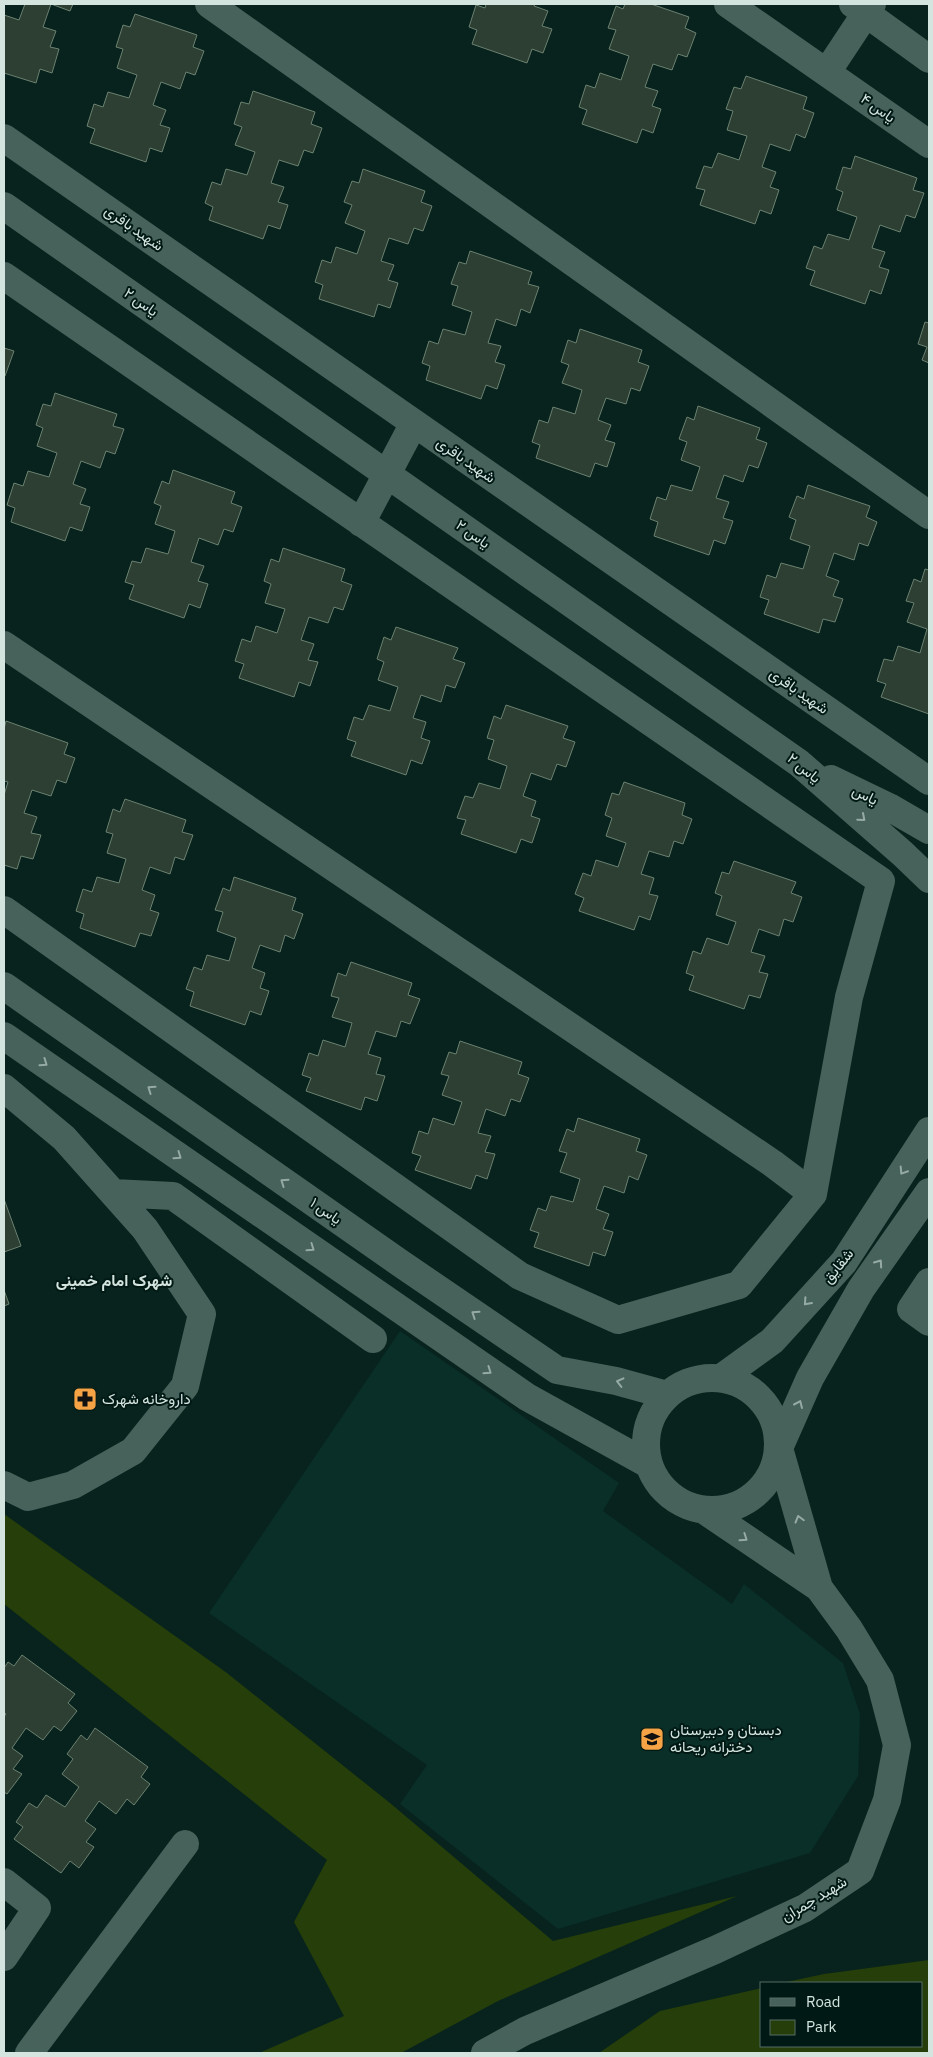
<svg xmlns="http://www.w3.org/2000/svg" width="933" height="2057" viewBox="0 0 933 2057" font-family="'IBM Plex Sans',Vazirmatn,sans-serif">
	<rect width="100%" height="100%" fill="#08231d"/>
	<path fill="#092f28" d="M400,1331L619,1483L603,1511L732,1604L744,1584L843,1663L860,1714L858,1776L810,1853L558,1929L400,1804L427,1765L209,1613Z"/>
	<path fill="#253e0a" d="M4,1514L227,1673L390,1803L553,1941L737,1896L498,2001L401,2053H259L344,2016L294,1922L327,1860L4,1604Z
		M929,1960V2053H599L660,2011L762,1988V2046H922V1983H782L824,1974Z"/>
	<path fill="#2c3f32" stroke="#6b8171" d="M25,4H73L70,11L51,4L43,27L56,31L50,47L59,49L52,73L40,69L36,83L4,73V15L19,20Z
		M486,4H535L534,6L548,11L542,26L552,29L543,53L532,49L527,63L472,44L477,30L469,27L476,5L485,8Z
		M625,4H651L689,17L685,28L696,33L687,57L678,54L672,70L653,64L645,87L658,91L652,106L661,109L653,133L642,129L637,143L582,124L587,110L579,107L586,85L595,88L600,73L621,80L629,56L609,49L616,30L608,28L616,6L623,9Z
		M135,14L197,35L193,47L204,51L195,75L186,72L180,89L161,82L153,105L166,110L160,125L170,128L162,152L150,148L146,162L90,143L95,129L87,126L94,104L103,107L108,92L129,98L137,75L117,68L123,49L116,47L123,25L130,27Z
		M746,76L807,97L803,109L814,113L805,138L796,134L790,151L770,144L762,167L776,172L770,187L779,190L771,214L760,210L755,224L700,205L705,190L696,188L704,166L712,168L718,153L739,160L747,136L727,130L733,111L726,109L734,87L741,89Z
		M253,91L315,112L311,124L322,128L313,153L304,150L298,166L279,160L271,183L284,187L278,202L288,205L280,229L268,225L263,239L209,220L213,207L205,203L212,182L221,185L226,169L247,175L255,152L235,145L242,127L234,124L241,102L249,104Z
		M855,156L917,178L913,190L924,193L915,218L906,215L900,232L880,225L872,248L885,252L879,267L889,270L881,294L870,290L865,304L810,285L815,271L806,268L814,246L822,249L828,234L849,240L857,217L837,210L843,192L836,189L843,167L851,169Z
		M363,169L425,191L421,202L432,206L423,231L414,228L408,244L389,238L381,261L394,265L388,280L398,283L390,308L378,304L374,317L319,299L323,285L315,282L322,260L331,263L336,247L357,254L365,231L345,223L352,205L344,202L352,181L359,183Z
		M470,251L532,272L528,284L539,287L530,313L521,309L516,326L496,319L488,343L501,346L495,362L505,365L497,389L486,385L481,399L426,380L430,366L422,363L429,341L438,344L443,329L465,335L472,312L452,305L458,286L451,284L459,262L466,264Z
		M925,322L929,323V363L922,360L927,347L918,344Z
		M580,329L642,350L638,362L649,366L640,391L631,388L626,404L606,398L598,420L611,425L605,440L615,443L607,467L595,463L590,477L536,458L540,445L532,442L539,420L548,423L553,407L575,414L582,390L562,383L569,365L561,362L568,340L576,343Z
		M4,348L14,351L5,376L4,375Z
		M55,393L117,414L113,426L124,429L115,454L106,451L100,468L81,461L73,484L86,489L80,504L90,507L82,531L70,527L65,541L11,522L15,508L7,505L14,483L23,486L28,471L49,477L57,453L37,446L43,428L36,425L43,404L51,406Z
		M698,406L760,428L756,439L767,443L758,468L749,465L743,482L724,475L716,498L729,502L723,518L733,521L725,544L714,540L709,555L654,536L658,522L650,519L657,497L666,500L671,485L692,491L700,467L681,460L687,442L679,439L687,417L694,420Z
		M173,470L235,492L231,503L242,507L233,532L224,529L218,545L199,538L191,562L204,566L198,581L208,584L200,608L189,604L184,618L129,599L134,585L125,582L132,561L141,563L146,548L168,554L175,531L155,524L161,506L154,503L162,481L169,484Z
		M808,485L870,506L866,517L877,522L868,546L859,543L854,560L834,553L826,576L839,581L833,596L843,599L835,622L823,619L819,633L764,614L769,600L760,597L767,575L776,578L781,563L803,569L810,546L790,539L796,520L789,517L797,496L804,499Z
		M283,548L345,569L341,581L352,585L343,610L334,607L328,623L309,617L301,640L314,644L308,660L318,662L310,686L299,682L294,697L239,678L244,664L235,661L242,639L251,642L256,626L277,633L285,609L265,603L271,584L264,581L271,559L279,562Z
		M925,569L929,570V714L881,697L886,684L877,681L884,659L893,661L898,646L920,653L927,629L907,622L914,603L906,601L914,579L921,582Z
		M396,627L458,648L453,659L465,663L455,688L446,685L441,702L421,695L413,718L426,722L421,738L430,741L422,764L411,760L406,775L351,756L356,742L347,739L354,717L363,720L369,705L390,711L398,687L378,680L384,662L377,659L384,637L391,640Z
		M506,705L568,726L563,738L575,742L566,767L557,764L551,780L531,773L523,796L536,801L531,816L540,819L532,843L521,839L516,853L461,834L466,820L457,818L465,796L473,798L479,783L500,789L507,766L488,759L494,740L487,738L494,716L501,719Z
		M6,721L68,743L64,754L75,758L66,783L57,780L51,796L32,790L24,813L37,817L31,833L41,835L33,859L21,856L17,869L4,865V795L8,782L4,781V729Z
		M624,782L685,803L682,815L692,819L683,844L674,841L669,857L649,851L641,874L654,878L649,894L658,896L650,920L639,916L634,930L579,911L584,898L575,894L583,873L591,876L596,860L618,867L626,843L606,836L612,818L605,815L612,793L619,795Z
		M125,799L186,820L182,832L193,835L184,860L175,857L170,874L150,867L142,890L155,895L150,910L159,913L151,936L140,933L135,947L80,928L84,914L76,911L83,889L92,892L97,877L119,883L126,859L107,853L113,834L106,832L113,809L120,812Z
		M734,861L796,882L791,893L802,897L793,922L784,919L779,936L759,929L751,952L765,956L759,972L768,974L760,998L749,995L744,1009L689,990L694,976L686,973L693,951L701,954L707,938L728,945L736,922L716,915L722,896L715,893L722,872L729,874Z
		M234,877L296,898L292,910L303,914L294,939L285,935L280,952L260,945L252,968L265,973L260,988L269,991L261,1015L250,1011L245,1025L190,1006L194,992L186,989L194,967L202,970L207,955L229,961L236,938L217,931L223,912L215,910L223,888L230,891Z
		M351,962L412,983L408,995L420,999L410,1024L401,1021L396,1037L376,1031L368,1054L381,1058L376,1074L385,1076L377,1101L365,1097L361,1110L306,1091L311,1078L302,1075L309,1053L318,1056L323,1040L345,1047L352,1023L332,1017L339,998L331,996L338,973L346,976Z
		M460,1041L522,1062L518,1074L529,1078L520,1102L511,1099L505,1116L486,1109L478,1133L491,1136L485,1152L495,1154L487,1179L476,1175L471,1189L415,1170L421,1156L412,1153L419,1131L428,1134L433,1118L454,1125L462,1102L442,1095L449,1076L441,1074L449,1052L456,1054Z
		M578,1118L640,1139L636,1151L647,1155L638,1180L629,1176L624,1193L604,1186L596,1209L609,1214L603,1229L613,1232L605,1256L593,1252L589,1266L534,1247L539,1233L530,1230L538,1208L546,1211L551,1196L573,1202L580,1179L560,1172L567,1153L559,1151L567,1129L574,1132Z
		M4,1199L21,1246L4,1252Z
		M4,1290L9,1304L4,1306Z
		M22,1655L75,1694L68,1703L77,1711L61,1731L54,1726L43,1740L26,1728L12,1748L23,1756L13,1769L22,1774L7,1794L4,1792V1717L6,1714L4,1712V1668L8,1662L14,1666Z
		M95,1728L148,1767L141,1777L150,1784L134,1805L127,1799L116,1814L99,1801L85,1821L96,1829L86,1842L94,1847L79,1868L70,1861L61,1873L14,1839L23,1827L16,1822L29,1803L37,1808L46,1795L65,1807L79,1787L62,1774L73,1759L67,1754L81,1735L87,1740Z"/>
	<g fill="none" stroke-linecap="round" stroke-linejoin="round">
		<path stroke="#47625b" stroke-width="28" d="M209,4L929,515
			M728,4L929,144
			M853,4L929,59
			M827,72L872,4
			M4,138L929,781
			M4,206L799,763L903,854L929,879
			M4,276L881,881L849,997L813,1194
			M361,523L414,423
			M4,645L772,1163L813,1194L739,1285L618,1320L520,1276L4,910
			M831,779L889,807L929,830
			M4,986L400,1263L557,1370L616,1381L667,1395
			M4,1036L527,1397L648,1464
			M4,1088L64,1138L145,1229L202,1314L185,1386L133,1451L73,1485L28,1497L4,1485
			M113,1193L173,1196L373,1339
			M929,1282L911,1309L929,1322
			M646 1444a66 66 0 1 1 132 0a66 66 0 1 1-132 0Z
			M721,1378L772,1341L844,1262L929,1131
			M704,1510L819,1588L779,1448L810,1378L861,1289L929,1192
			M4,1882L37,1908L4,1957
			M29,2053L185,1844
			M485,2053L525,2031L715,1950L805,1908L860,1871L887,1800L897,1745L880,1680L849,1629L819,1588"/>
	</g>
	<defs><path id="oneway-chevron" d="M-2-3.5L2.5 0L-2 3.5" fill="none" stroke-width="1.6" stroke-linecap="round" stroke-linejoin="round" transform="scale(1.25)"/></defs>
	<g stroke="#95aaa4">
		<use href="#oneway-chevron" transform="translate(862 818) rotate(41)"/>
		<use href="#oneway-chevron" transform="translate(44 1063) rotate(35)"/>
		<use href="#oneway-chevron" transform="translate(151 1089) rotate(-145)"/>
		<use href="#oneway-chevron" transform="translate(178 1156) rotate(35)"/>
		<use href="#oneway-chevron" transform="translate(903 1171) rotate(123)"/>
		<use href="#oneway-chevron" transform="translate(284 1182) rotate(-145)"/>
		<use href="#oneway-chevron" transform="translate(311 1248) rotate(35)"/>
		<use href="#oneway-chevron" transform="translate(879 1263) rotate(-55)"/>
		<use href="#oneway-chevron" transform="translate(807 1302) rotate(132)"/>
		<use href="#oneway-chevron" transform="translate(475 1314) rotate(-146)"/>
		<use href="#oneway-chevron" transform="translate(488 1371) rotate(35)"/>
		<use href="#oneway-chevron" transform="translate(620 1382) rotate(-166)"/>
		<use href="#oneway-chevron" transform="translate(799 1404) rotate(-66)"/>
		<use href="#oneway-chevron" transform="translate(799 1519) rotate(-106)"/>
		<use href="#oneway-chevron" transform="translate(744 1538) rotate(34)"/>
	</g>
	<defs>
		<g id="pharmacy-square" transform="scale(1.25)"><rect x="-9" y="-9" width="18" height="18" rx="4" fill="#f5a345" stroke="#011914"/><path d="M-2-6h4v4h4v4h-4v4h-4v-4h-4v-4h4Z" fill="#111"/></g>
		<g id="school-square" transform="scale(1.25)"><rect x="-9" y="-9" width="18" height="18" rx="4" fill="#f5a345" stroke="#011914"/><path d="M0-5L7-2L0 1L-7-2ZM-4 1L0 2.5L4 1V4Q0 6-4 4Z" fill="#111"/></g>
	</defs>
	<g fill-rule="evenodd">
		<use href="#pharmacy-square" x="85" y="1399"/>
		<use href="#school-square" x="652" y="1739"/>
	</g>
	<g text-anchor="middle" stroke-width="4" stroke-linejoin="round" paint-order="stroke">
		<g font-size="15" fill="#d4e4df" stroke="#011914">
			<text transform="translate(878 108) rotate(35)" y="5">یاس ۴</text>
			<text transform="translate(134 228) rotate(35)" y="5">شهید باقری</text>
			<text transform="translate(141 302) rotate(35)" y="5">یاس ۲</text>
			<text transform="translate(466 460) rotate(35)" y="5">شهید باقری</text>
			<text transform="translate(473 534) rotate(35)" y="5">یاس ۲</text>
			<text transform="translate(799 691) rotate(35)" y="5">شهید باقری</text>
			<text transform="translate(804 768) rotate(39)" y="5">یاس ۲</text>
			<text transform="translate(865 795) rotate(26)" y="5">یاس</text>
			<text transform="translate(326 1211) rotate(35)" y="5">یاس ۱</text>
			<text transform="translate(838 1266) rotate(-51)" y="5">شقایق</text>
			<text transform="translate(814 1899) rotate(-31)" y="5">شهید چمران</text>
		</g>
		<g font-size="15" fill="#d4e4df" stroke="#011914" text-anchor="start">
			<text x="102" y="1404">داروخانه شهرک</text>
			<text x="670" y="1735">دبستان و دبیرستان<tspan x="670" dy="17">دخترانه ریحانه</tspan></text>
		</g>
		<g font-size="16" font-weight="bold" fill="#d4e4df" stroke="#011914">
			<text x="114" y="1286">شهرک امام خمینی</text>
		</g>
	</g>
	<rect width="933" height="2057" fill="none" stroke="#d4e4df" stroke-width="10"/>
	<rect x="760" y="1982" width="162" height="65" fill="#011914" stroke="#556a65"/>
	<rect x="770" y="1998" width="25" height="8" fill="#47625b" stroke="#556a65"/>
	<text x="806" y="2007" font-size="15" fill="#d4e4df">Road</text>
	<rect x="770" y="2020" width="25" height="15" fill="#253e0a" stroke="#556a65"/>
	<text x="806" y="2032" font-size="15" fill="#d4e4df">Park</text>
</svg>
